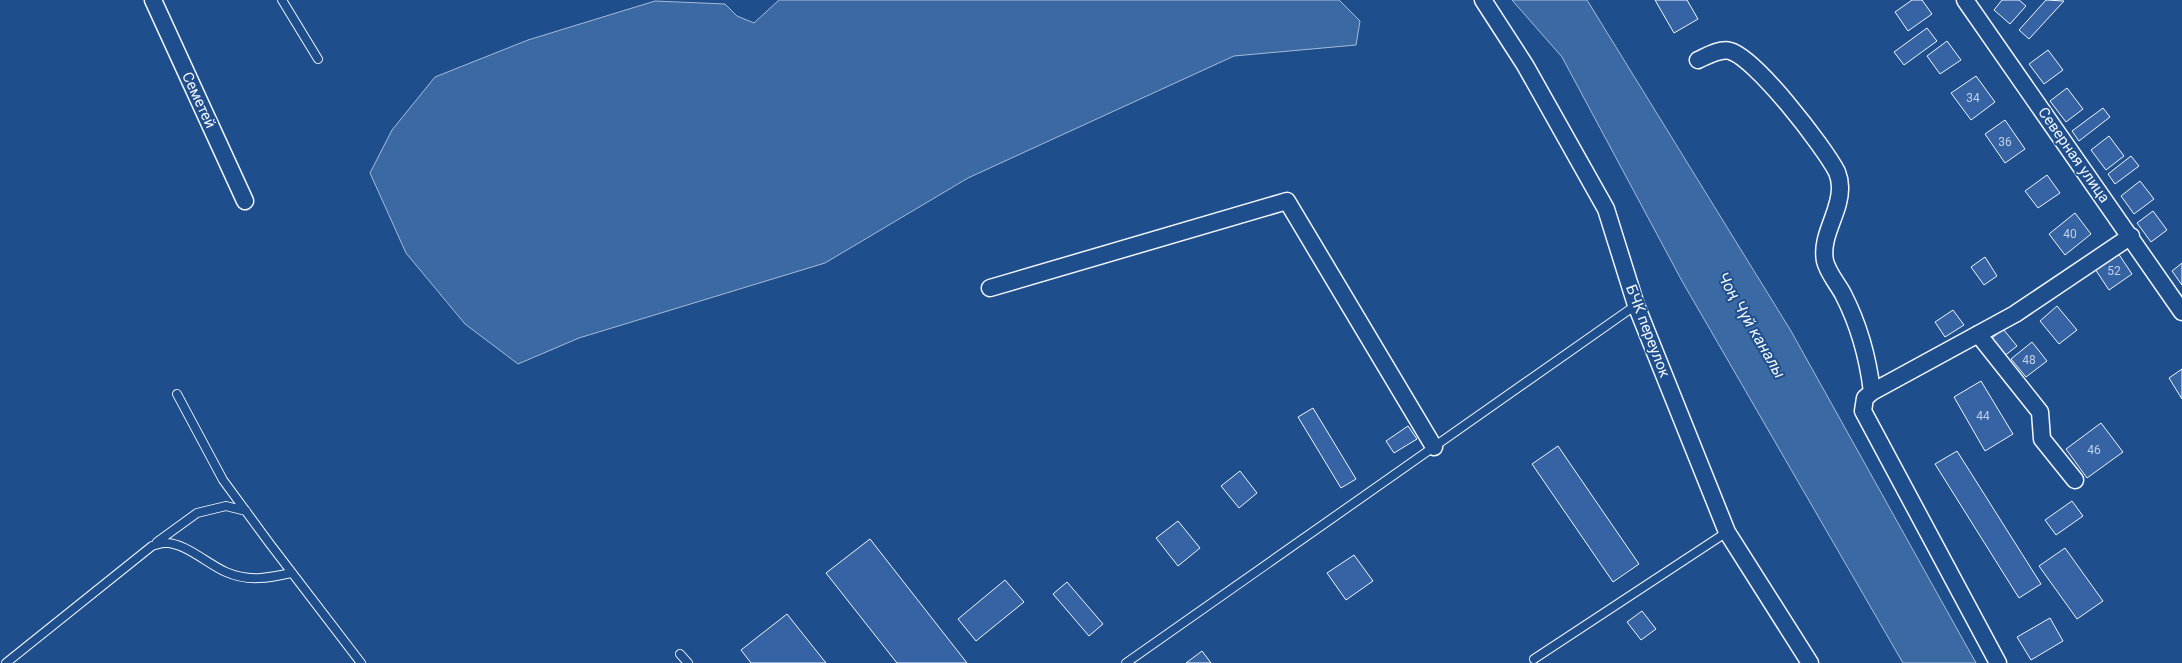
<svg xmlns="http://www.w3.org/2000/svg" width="2182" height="663" viewBox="0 0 2182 663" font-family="Roboto,sans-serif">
	<rect width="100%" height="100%" fill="#1f4e8c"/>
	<path fill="#3b69a3" stroke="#a8bbd7" d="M779,0H1339L1360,21L1356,45L1234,56L968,178L825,263L579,338L518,364L465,324L406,253L370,173L392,130L435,77L528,40L655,1L725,4L737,16L754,23Z
		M1512,0H1587L1791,331L1976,663H1903L1682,281L1562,57Z"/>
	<path fill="#3563a3" stroke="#f2f6ff" d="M1655,0H1687L1698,19L1674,33Z
		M1912,0H1922L1932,14L1908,31L1895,12Z
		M2002,0H2019L2026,6L2010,24L1994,10Z
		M2046,0L2064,1L2029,39L2019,30Z
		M1927,28L1937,41L1904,65L1894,52Z
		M1947,41L1961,60L1940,74L1927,56Z
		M2048,50L2063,70L2044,84L2029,64Z
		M1976,76L1995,102L1971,120L1951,93Z
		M2067,88L2083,109L2066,122L2050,101Z
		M2103,108L2110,117L2079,141L2072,131Z
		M2005,120L2025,149L2005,163L1985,134Z
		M2109,136L2124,156L2106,170L2091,150Z
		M2131,156L2139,166L2115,184L2108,174Z
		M2047,175L2060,193L2038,208L2025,191Z
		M2140,181L2154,199L2134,214L2121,196Z
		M2153,211L2167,230L2151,242L2137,223Z
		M2075,213L2091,234L2065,255L2049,234Z
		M2118,253L2132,274L2109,290L2095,269Z
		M1985,257L1997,276L1984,285L1971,267Z
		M2182,263V285L2172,271Z
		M2057,306L2077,330L2059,344L2040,321Z
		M1953,310L1964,325L1945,337L1935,322Z
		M2003,329L2017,346L2003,357L1990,340Z
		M2032,342L2047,361L2026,377L2011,359Z
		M2182,369V399L2169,378Z
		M1981,381L2013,434L1985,451L1954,397Z
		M1313,408L1356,479L1341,488L1298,417Z
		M2101,423L2123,452L2087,478L2066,449Z
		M1408,426L1417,439L1394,453L1386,441Z
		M1558,446L1639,564L1613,582L1532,464Z
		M1957,451L2041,584L2019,598L1935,464Z
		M1240,471L1257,493L1239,508L1221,486Z
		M2072,501L2083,516L2056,535L2045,520Z
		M1178,521L1200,548L1178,566L1156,538Z
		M870,539L967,663H897L826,573Z
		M2065,548L2103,601L2077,619L2039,566Z
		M1354,555L1373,581L1346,600L1327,573Z
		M1005,580L1024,602L976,641L958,619Z
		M1067,582L1103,624L1089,636L1053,594Z
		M1642,611L1656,629L1641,640L1627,622Z
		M787,614L826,663H751L741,650Z
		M2050,618L2063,641L2031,660L2017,637Z
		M1202,651L1211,663H1186Z"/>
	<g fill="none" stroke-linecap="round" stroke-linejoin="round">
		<g stroke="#f2f6ff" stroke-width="10">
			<path id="lane" d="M282,0L318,59
				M177,394L223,480L270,544L361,663
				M157,542L197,513L226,506L246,511
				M680,654L688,663
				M1534,659L1727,532
				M6,663L152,546C156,545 160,543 164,543C183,541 209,565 226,572C248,582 269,578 291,573
				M1126,663L1636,305"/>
		</g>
		<g stroke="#f2f6ff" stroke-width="19">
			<path id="street" d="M153,0L245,201
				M1483,0L1525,65L1606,209L1636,305L1727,532L1810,663
				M1965,0L2182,312
				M1698,60C1707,56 1720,48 1730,51C1756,58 1824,147 1837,172C1839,177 1840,183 1840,187C1841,212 1820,235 1825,261C1828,273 1837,283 1843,294C1859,325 1868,358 1872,392
				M990,288L1287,201L1434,447
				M1978,334L2040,412L2042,439L2075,480
				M1998,663L1863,411L1865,398L1872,392L2015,314L2131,236"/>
		</g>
		<use href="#lane" stroke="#1f4e8c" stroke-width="8"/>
		<use href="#street" stroke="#1f4e8c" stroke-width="16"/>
	</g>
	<g text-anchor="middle" stroke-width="4" stroke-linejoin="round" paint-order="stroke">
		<g font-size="12" fill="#c3d1e8">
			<text x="1973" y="102">34</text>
			<text x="2005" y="146">36</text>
			<text x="2070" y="238">40</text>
			<text x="2114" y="275">52</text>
			<text x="2029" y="364">48</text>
			<text x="1983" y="420">44</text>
			<text x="2094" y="454">46</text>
		</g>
		<g font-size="15" fill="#f2f6ff" stroke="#1f4e8c">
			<text transform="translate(199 100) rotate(65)" y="5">Семетей</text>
			<text transform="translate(2074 155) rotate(55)" y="5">Северная улица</text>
			<text transform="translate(1648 331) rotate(69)" y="5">БЧК переулок</text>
		</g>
		<g font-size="16" font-style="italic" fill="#f2f6ff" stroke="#1f4e8c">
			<text transform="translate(1752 325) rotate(60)" y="6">Чоң Чүй каналы</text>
		</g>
	</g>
</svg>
